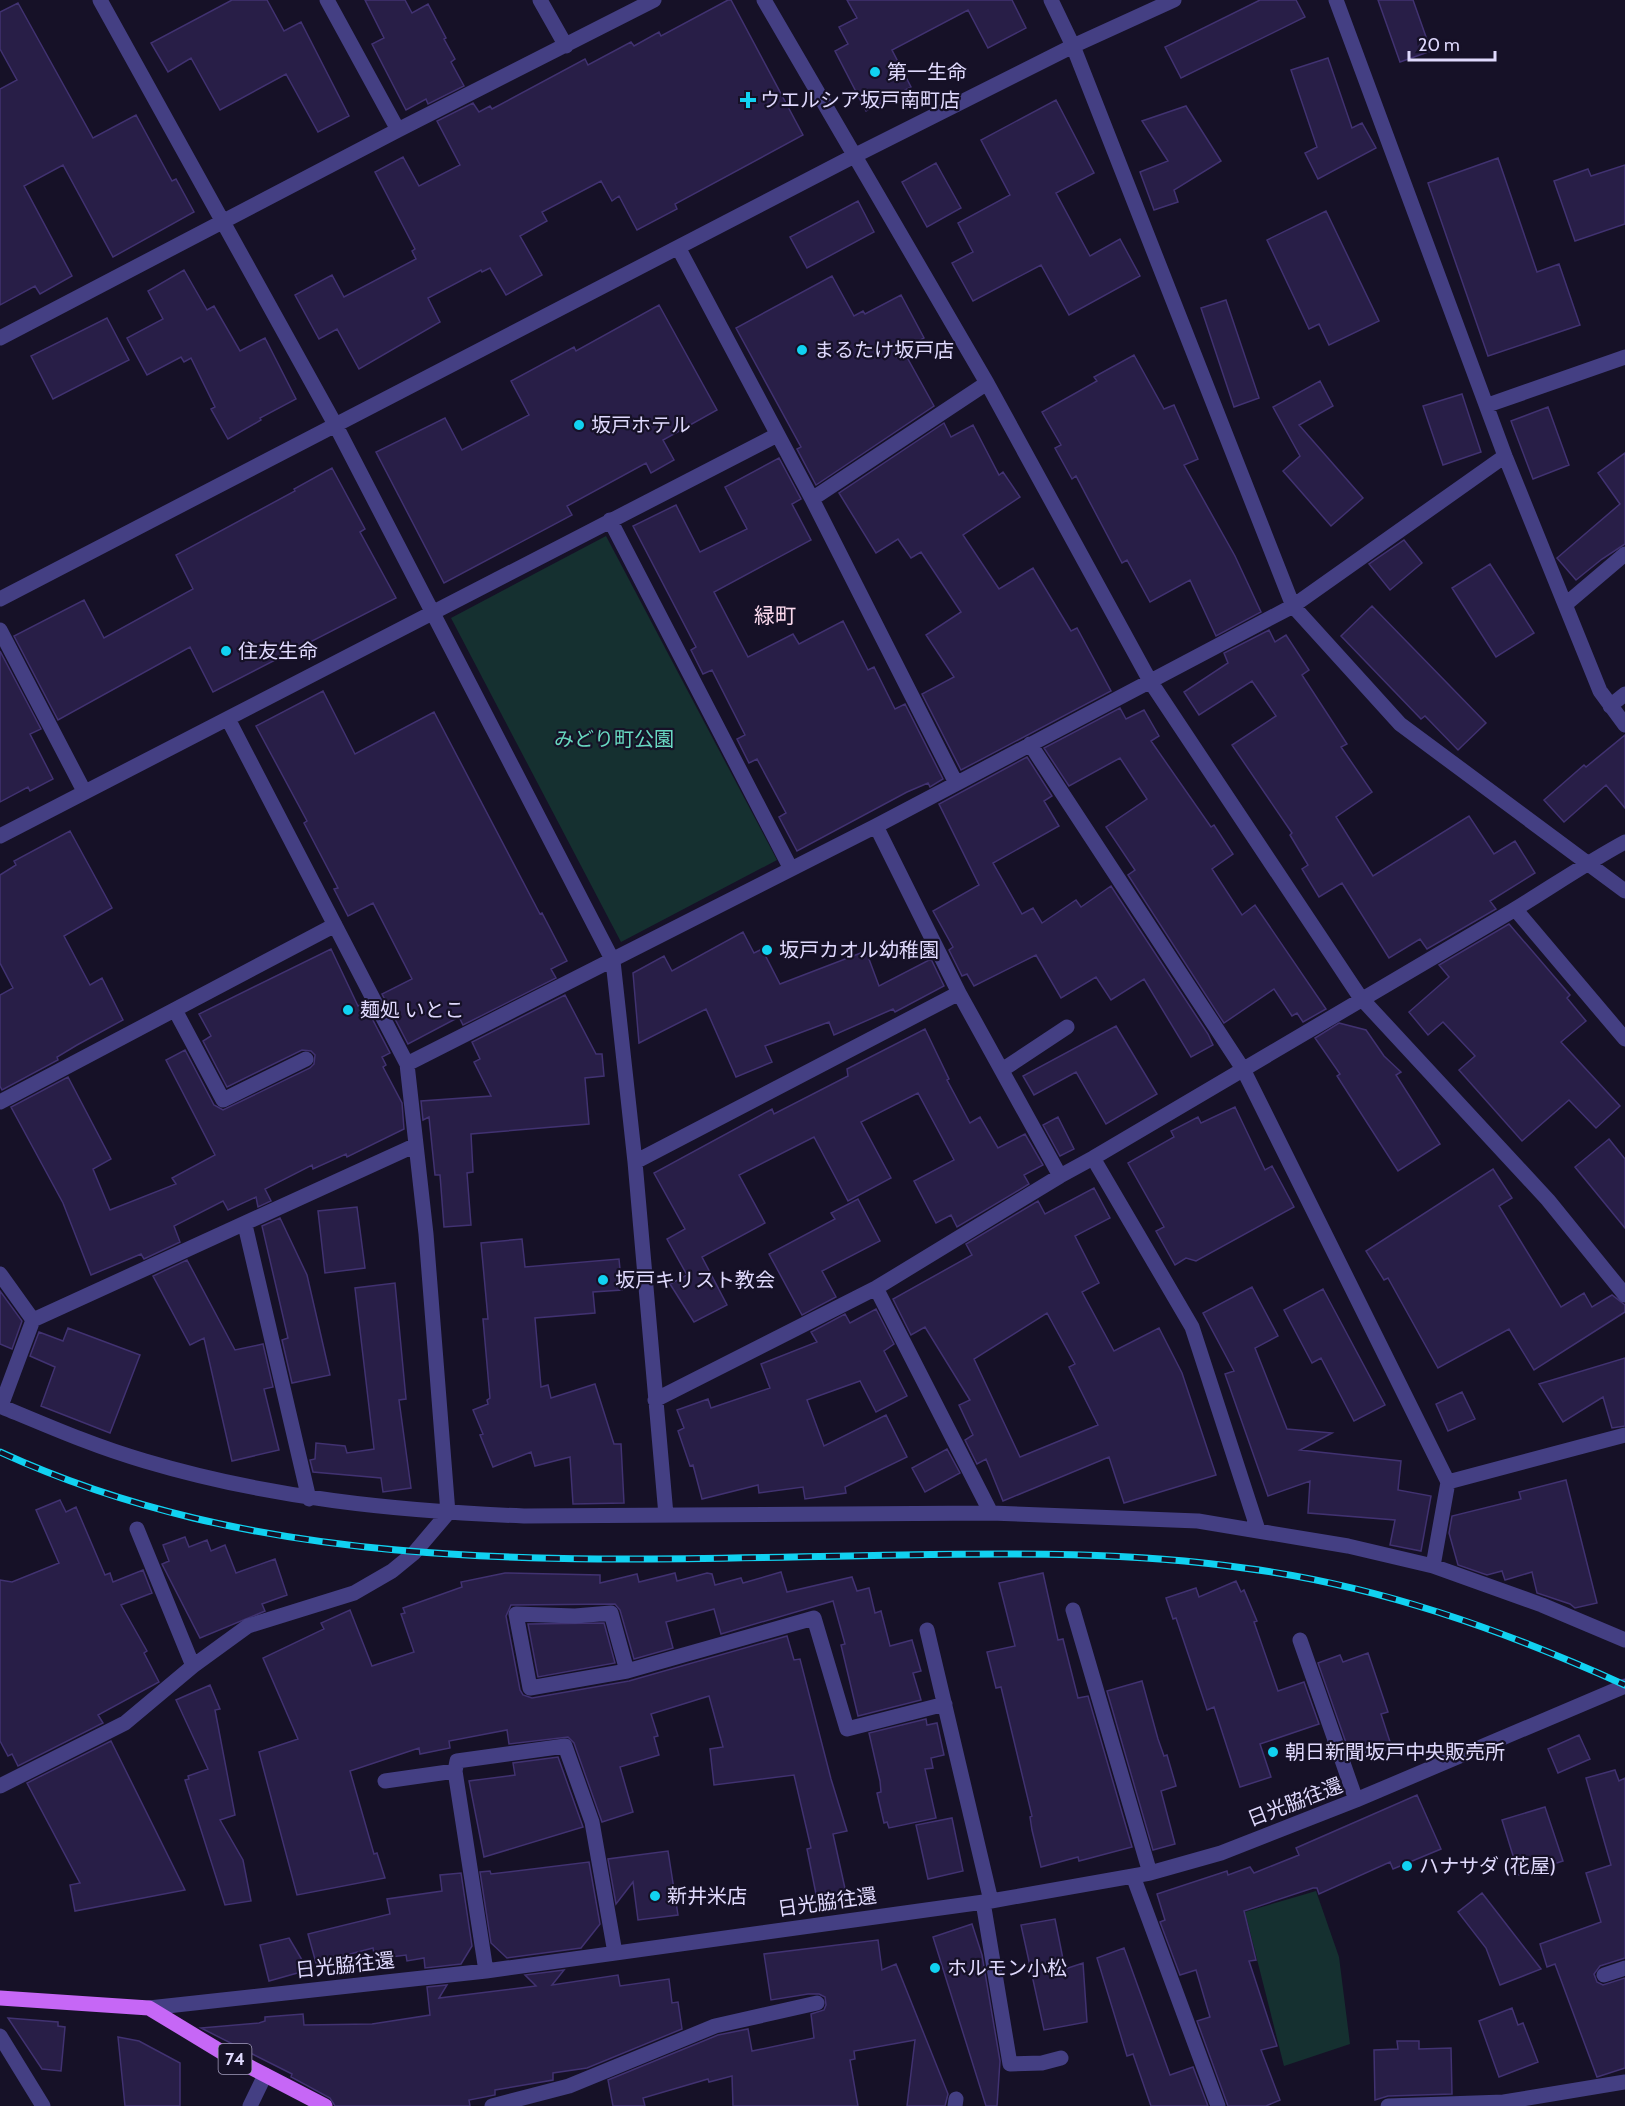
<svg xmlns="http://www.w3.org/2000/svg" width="1625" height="2106" viewBox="0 0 1625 2106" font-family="Cabin,'Noto Sans JP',sans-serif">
	<rect width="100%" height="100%" fill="#161127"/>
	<path fill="#153030" d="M606,536L777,860L621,942L451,618Z
		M1316,1891L1339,1957L1350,2044L1284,2066L1245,1912Z"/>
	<path fill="#281e47" stroke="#413271" stroke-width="1.5" fill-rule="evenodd" d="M232,0H267L284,31L301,22L349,116L318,132L286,74L220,110L191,58L168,72L151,43Z
		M365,0H405L412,13L428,4L446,38L444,39L455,59L451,62L464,86L428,104L426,99L406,110L372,44L384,38Z
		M728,0H731L803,135L675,204L677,209L637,230L619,196L612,201L601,181L542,212L547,221L520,236L542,275L506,295L490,268L482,272L481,270L428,298L440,322L359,369L337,329L319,339L295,295L332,275L344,297L416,259L412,251L415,249L375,172L403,157L419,186L460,165L437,121L473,103L479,112L490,106L492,109L585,59L588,65L631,42L634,46L659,32L661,36Z
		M847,0H1012L1026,28L988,48L968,10L892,50L911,87L866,111L835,51L848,44L839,27L857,18Z
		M1260,0H1296L1305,17L1181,78L1165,47Z
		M1378,0H1413L1431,51L1400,62Z
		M18,3L93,138L136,115L172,181L176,179L194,212L113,257L63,165L24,186L72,276L40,294L35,286L0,305V89L17,80L0,49V12Z
		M1328,58L1352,128L1362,123L1376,148L1318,179L1305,153L1317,147L1291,70Z
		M1056,100L1094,173L1056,193L1090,256L1120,239L1140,276L1069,315L1041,265L973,301L952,263L973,252L958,223L1010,195L981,140Z
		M1186,106L1221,161L1174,190L1178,202L1154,210L1140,172L1168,161L1142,121Z
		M1498,158L1537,272L1559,264L1580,325L1488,356L1428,183Z
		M936,163L961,208L927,227L902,182Z
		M1625,165V224L1575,241L1554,181L1588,169L1591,176Z
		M858,201L874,232L807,268L790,237Z
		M1326,211L1379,321L1329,345L1319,324L1309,329L1267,240Z
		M184,270L207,310L214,306L240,351L265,338L296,399L260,418L261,420L228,439L211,409L215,407L191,358L184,362L181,357L147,375L127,338L163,319L148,291Z
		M832,276L854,316L863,311L865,314L901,295L924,338L903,350L934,406L816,485L797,449L801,447L736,328Z
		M1226,300L1259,398L1234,407L1201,308Z
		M659,305L717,410L663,440L674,460L651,473L646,463L567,506L572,515L444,583L376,452L445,418L462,450L529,415L511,381L574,347L576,351Z
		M107,318L129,360L53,399L31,356Z
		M1134,355L1164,409L1174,405L1198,459L1184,465L1235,556L1261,612L1216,636L1190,580L1150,602L1127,560L1122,563L1076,476L1072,479L1055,448L1061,445L1042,412L1097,381L1094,377Z
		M1320,381L1333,406L1299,425L1363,498L1331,526L1283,471L1300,456L1273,407Z
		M1462,394L1481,452L1443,465L1423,406Z
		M1548,407L1569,465L1533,479L1511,421Z
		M944,423L951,437L973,425L999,475L1003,472L1020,497L963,535L999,589L1033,568L1071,631L1077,628L1111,691L961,770L922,694L954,677L926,635L961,612L921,552L911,558L898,539L876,553L839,493Z
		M1625,453V544L1602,559L1576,580L1557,558L1620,504L1598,473Z
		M779,458L801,499L792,504L811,540L714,592L748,657L793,634L799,644L843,621L868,670L874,667L895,709L905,704L943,779L930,787L928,783L907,792L797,851L779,817L786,813L757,759L749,763L737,739L745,735L712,670L703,674L691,650L696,647L633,526L676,505L700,552L747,529L725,487Z
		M332,468L365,529L360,532L396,598L213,692L190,647L58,720L14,636L84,600L104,638L193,589L176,555L295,491L294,489Z
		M1404,540L1422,563L1390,590L1369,564Z
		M1490,564L1534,633L1496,657L1452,588Z
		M1372,606L1486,723L1458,750L1425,716L1421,719L1341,636Z
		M1269,630L1275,642L1286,635L1309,670L1302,675L1347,744L1341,747L1372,792L1336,817L1373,876L1469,816L1494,854L1515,841L1535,873L1490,901L1496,909L1427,949L1420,939L1389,958L1342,883L1319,897L1302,869L1308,865L1290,835L1292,833L1232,745L1276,716L1252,681L1199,715L1184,692L1228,663L1224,653Z
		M0,651L41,729L30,734L53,779L30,791L28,787L0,802Z
		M323,691L355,754L434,712L540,914L542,913L567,961L551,969L556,978L463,1025L459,1017L408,1044L382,994L412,979L373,903L348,916L334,889L338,888L304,823L307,821L256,726Z
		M1120,708L1126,719L1144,710L1159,736L1151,741L1211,827L1214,825L1233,854L1212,869L1242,915L1255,905L1326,1009L1303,1022L1297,1013L1292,1016L1274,989L1224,1023L1128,875L1135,870L1106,827L1147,799L1120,758L1069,786L1044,748Z
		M1625,735V808L1606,785L1564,822L1544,800L1584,765L1586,767Z
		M1027,757L1052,796L1044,801L1059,826L993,863L1022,914L1033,908L1042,923L1076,900L1081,907L1111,886L1208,1034L1213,1045L1191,1057L1144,979L1111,1000L1096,977L1061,998L1036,955L974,986L967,974L962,976L949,950L953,947L933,911L979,885L939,804Z
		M70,831L112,908L64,936L90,985L102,978L123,1020L77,1045L57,1057L58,1060L2,1090L0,1086V995L13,988L0,963V875L16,865L14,861Z
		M1509,924L1570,995L1567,998L1586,1021L1561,1042L1620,1106L1596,1128L1569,1100L1522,1141L1459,1070L1475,1056L1443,1022L1428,1035L1409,1012L1449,977L1439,965Z
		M743,932L754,953L762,949L780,984L866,951L879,986L931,959L944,986L895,1012L893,1009L834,1035L829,1022L765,1046L772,1062L736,1077L706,1009L639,1043L633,973L664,956L672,971Z
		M331,949L358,1006L364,1003L390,1053L382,1057L386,1065L383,1067L402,1103L404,1129L347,1157L346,1154L313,1169L312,1165L265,1189L271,1201L258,1207L256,1197L228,1210L223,1201L174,1226L180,1242L144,1259L141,1254L91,1275L63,1203L11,1107L68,1077L111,1159L93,1169L110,1210L176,1184L172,1178L215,1155L166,1060L185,1050L214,1105L223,1110L310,1068L314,1064L315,1055L311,1051L302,1050L227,1087L203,1041L211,1036L199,1014Z
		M565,995L596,1054H602L604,1076L585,1078L589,1124L471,1134L473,1172L467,1173L471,1225L444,1227L440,1175H435L429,1117L423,1120L421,1101L491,1096L474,1062L480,1059L472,1042Z
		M1339,1023L1366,1030L1384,1056L1401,1072L1396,1075L1440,1144L1398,1171L1337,1076L1340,1074L1315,1038Z
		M1116,1026L1157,1094L1106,1124L1076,1072L1034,1095L1023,1076Z
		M925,1029L949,1079L947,1080L970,1123L980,1117L998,1148L1025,1134L1043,1165L1024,1175L1029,1184L957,1227L951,1215L936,1223L914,1181L954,1160L918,1093L861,1122L891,1178L848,1201L814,1137L739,1175L765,1223L702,1257L727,1305L694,1322L670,1284L687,1275L667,1239L685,1229L654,1173L772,1109L774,1114L848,1076L847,1069Z
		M1235,1107L1265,1170L1272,1166L1294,1207L1196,1261L1186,1258L1175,1265L1156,1231L1164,1227L1128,1163L1174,1137L1171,1131L1198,1117L1201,1123Z
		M1058,1117L1074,1149L1060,1156L1043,1125Z
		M1609,1139L1625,1159V1228L1575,1167Z
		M1493,1169L1512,1198L1499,1206L1561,1307L1584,1293L1592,1307L1612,1295L1625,1305V1312L1534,1370L1509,1329L1438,1368L1388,1278L1384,1280L1366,1251Z
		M1094,1188L1110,1218L1075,1236L1099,1283L1082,1292L1114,1351L1159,1328L1182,1373L1216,1475L1124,1503L1109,1457L1003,1501L986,1459L977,1464L965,1440L973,1435L959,1405L970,1400L925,1327L911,1335L893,1299L972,1255L966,1244L1038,1201L1045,1214ZM1047,1313L1075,1364L1069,1367L1098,1425L1020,1457L974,1359Z
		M858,1199L880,1241L822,1271L836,1297L802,1315L769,1254L835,1219L831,1213Z
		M357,1207L365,1268L325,1273L318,1211Z
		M280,1218L307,1275L330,1375L292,1383L282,1340L288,1338L262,1226Z
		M522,1239L525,1267L619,1259L622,1290L593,1292L595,1313L535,1318L541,1387L548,1385L551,1398L595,1384L614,1444H621L624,1503L573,1504L570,1457L535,1466L531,1452L493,1467L480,1435L483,1434L473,1410L488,1404L487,1400L490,1398L483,1319H488L481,1243Z
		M187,1260L235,1350L263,1344L273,1387L264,1389L279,1450L232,1461L204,1338L190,1345L153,1276Z
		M395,1283L406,1399L399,1400L411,1488L383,1492L381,1478L313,1472L310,1460L315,1459L316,1443L345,1446L347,1453L374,1449L355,1288Z
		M1252,1287L1278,1336L1255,1348L1287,1429L1332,1433L1300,1450L1401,1461L1398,1490L1431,1496L1421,1551L1390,1545L1395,1520L1308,1513L1310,1481L1268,1496L1225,1374L1234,1371L1203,1313Z
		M1323,1289L1385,1405L1354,1421L1321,1358L1312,1363L1284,1310Z
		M0,1291L22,1321L12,1349L0,1344Z
		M876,1309L894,1344L884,1351L907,1396L876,1412L860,1381L807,1400L824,1446L886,1415L907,1457L845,1487L846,1493L805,1499L803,1487L759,1493L758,1485L702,1499L693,1465L690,1466L678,1431L684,1428L677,1410L708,1399L711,1408L770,1388L761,1364L817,1342L811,1332L845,1314L850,1323Z
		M68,1328L140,1355L110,1433L41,1406L55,1367L30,1356L39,1332L63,1341Z
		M1625,1358V1426L1612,1428L1603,1397L1563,1422L1539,1384Z
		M1462,1392L1475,1419L1448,1431L1436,1404Z
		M947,1449L960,1473L925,1492L912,1468Z
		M1566,1480L1597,1603L1575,1608L1570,1604L1537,1593L1532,1572L1505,1580L1502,1571L1487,1575L1458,1565L1449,1533L1452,1516L1521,1499L1519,1492Z
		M60,1500L66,1512L76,1507L105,1575L110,1573L113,1582L143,1570L152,1593L121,1605L147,1651L144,1653L159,1682L98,1715L103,1723L18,1766L12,1754L8,1756L0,1741V1580L12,1582L59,1563L36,1510Z
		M185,1537L189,1547L207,1540L211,1551L225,1545L236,1573L275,1559L287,1595L262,1604L265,1611L200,1638L162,1564L169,1561L163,1545Z
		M781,1572L787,1592L852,1577L857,1591L869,1588L875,1613L881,1611L890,1646L912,1640L921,1671L913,1673L921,1700L858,1716L841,1645L845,1644L833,1601L721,1634L714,1609L666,1622L673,1648L634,1659L620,1610L615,1604L511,1605L506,1616L520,1690L523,1695L532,1698L629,1681L787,1636L794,1660L800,1659L831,1779L847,1831L833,1834L846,1893L817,1899L807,1849L811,1848L794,1775L714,1785L710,1749L723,1747L709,1696L651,1714L658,1736L654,1737L659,1755L620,1767L633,1812L602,1822L574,1743L568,1737L509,1744L507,1730L449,1741L450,1748L420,1754L419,1748L350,1771L374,1854L377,1853L385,1878L297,1895L259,1752L298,1739L263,1658L324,1629L321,1623L350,1610L372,1666L414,1652L401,1614L405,1613L403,1608L462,1587L461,1582L505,1573L600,1575V1583L637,1574L639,1582L675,1573L677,1581L707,1573L712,1574L715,1585L741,1578L743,1583Z
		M1043,1573L1058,1640L1063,1639L1078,1698L1088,1696L1132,1847L1079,1861L1078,1857L1041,1867L1032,1830L1030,1817L1032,1816L1001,1687L996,1688L987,1652L1015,1646L999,1583Z
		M1236,1581L1241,1592L1244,1590L1257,1621L1254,1622L1278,1691L1304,1682L1319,1724L1260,1744L1271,1777L1240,1787L1214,1707L1207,1710L1176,1618L1173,1619L1166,1598L1196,1588L1199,1597Z
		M604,1623L615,1663L538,1677L528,1624Z
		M1368,1653L1388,1712L1381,1714L1392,1748L1370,1756L1369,1751L1351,1757L1318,1663L1340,1655L1343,1662Z
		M1142,1681L1158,1739L1164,1756L1167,1755L1176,1786L1161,1791L1175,1844L1153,1850L1107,1691Z
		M210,1685L220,1709L215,1710L235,1815L220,1820L243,1860L251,1901L225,1905L185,1780L189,1779L188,1776L208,1769L176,1700Z
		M926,1719L927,1725L937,1723L944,1755L931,1758L933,1768L925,1769L936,1818L889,1828L887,1822L884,1823L877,1793L881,1792L880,1781L869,1733Z
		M1579,1735L1590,1759L1558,1773L1548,1749Z
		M111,1741L185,1890L75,1911L70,1885L80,1883L27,1783Z
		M558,1757L583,1827L484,1857L469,1781L515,1775L513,1763Z
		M1615,1770L1619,1781L1625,1778V1958L1600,1966L1594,1974L1597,1982L1603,1985L1625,1978V2068L1597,2077L1555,1964L1547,1967L1540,1944L1601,1922L1586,1873L1611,1865L1586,1778Z
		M1417,1795L1441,1849L1393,1869L1390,1862L1319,1894L1317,1888H1313L1244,1911L1256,1960L1249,1961L1277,2046L1261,2050L1280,2100L1266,2106H1228L1197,2021L1210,2017L1196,1970L1180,1975L1160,1922L1165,1920L1157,1894L1227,1871L1228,1875L1250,1867L1254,1873L1299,1855L1296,1848Z
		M1545,1807L1563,1861L1519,1875L1502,1820Z
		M952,1818L963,1871L928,1879L916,1825Z
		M668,1851L678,1915L638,1920L633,1882L616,1904L608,1859Z
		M589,1862L600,1924L581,1948L507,1958L491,1943L480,1872L490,1871L491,1874Z
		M461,1873L472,1946L461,1964L425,1968L424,1958L407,1961L406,1955L375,1959L373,1948L316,1963L308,1934L390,1914L387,1899L442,1891L440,1875Z
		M1482,1893L1541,1969L1500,1985L1486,1948L1458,1912Z
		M1055,1919L1065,1969L1083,1963L1087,2022L1044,2030L1021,1925Z
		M972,1924L982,1955L1000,2061L997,2106H986L933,1937Z
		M289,1938L308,1970L269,1981L260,1945Z
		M878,1940L882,1970L896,1964L948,2094L945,2106H907L915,2040L854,2051L855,2059L850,2060L858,2106H733L732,2076L709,2082L708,2079L643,2098L645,2106H613L608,2080L718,2035L748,2029L752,2051L814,2038L811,2014L824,2010L826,2005L825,1997L819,1994H808L771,2000L764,1954Z
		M1124,1948L1170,2075L1193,2067L1208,2106H1151L1133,2054L1127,2056L1097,1958Z
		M564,1970L552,1985L618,1975L620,1986L669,1979L672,2003L678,2002L682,2029L587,2068L553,2073V2080L495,2090V2095L469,2100L470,2106H335L330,2098L291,2077L292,2074L201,2028L259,2023L265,2021V2017L303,2014L304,2025L372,2024L430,2015L427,1987L447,1985L439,1998L536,1986L525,1975Z
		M1512,2008L1518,2025L1523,2023L1538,2062L1499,2077L1479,2021Z
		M8,2018L58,2022V2026L65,2027L61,2071L42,2069Z
		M118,2037L139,2041L180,2063V2106H125Z
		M1397,2041H1419V2049L1451,2048L1452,2094L1388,2096L1375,2100L1374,2050L1398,2049Z"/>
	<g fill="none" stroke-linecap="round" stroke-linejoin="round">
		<path stroke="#443f83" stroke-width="15" d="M100,0L336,426L613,961L635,1162L666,1515
			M327,0L398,130
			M540,0L566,46
			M764,0L987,383L1150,681L1360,997L1548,1200L1625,1295
			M1051,0L1073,46L1293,606L1400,724L1625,891
			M1336,0L1505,456L1600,691L1625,725
			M679,249L812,499L956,783
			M0,338L398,130L654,0
			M1488,405L1625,357
			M812,499L987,383
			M610,520L791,869
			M0,599L854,156L1073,46L1174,0
			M1566,604L1625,554
			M0,630L84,791
			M1610,706L1625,694
			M1030,744L1243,1069L1448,1482L1433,1566
			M876,826L959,993L1060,1176
			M0,836L777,435
			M1515,909L1625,1039
			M175,1010L223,1100L306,1059
			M407,1064L876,826L1293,606L1505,456
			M1002,1070L1067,1027
			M0,1102L335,925
			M1093,1158L1192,1327L1258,1530
			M635,1162L959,993
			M245,1225L309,1499
			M0,1274L33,1320L1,1406
			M876,1288L991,1513
			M33,1320L416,1145
			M655,1400L876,1288L1060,1176L1093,1158C1233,1075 1372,992 1512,911C1550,888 1586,863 1625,842
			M0,1406C48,1426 96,1447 145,1461C269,1498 396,1511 524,1516L991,1513L1198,1521L1348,1546L1433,1566L1542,1605L1625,1640
			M1448,1482L1625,1435
			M137,1529L193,1666
			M1073,1610L1150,1873
			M927,1630L991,1901
			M1300,1640L1356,1800
			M627,1671L611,1613L575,1616L516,1614L530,1688L627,1671L814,1618L847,1729L945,1704
			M385,1781L455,1771
			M0,1786L125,1723L193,1666L248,1626L354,1593L392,1571L414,1553L448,1513L426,1234L407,1064L228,719
			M1133,1876L1218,2106
			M983,1902L1010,2064L1042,2063L1061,2058
			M486,1971L455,1771L457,1761L565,1746L592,1822L615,1953
			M1604,1975L1625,1968
			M149,2008L486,1971L991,1901L1150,1873L1221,1853L1356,1800L1625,1686
			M0,2036L43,2106
			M250,2106L265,2075
			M492,2106L569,2086L715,2026L817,2003
			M955,2106L956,2099
			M1388,2106L1504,2102
			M1504,2106V2102L1625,2082"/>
		<path stroke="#c667f6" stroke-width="15" d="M0,1998L149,2008L225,2054L325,2106"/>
		<g stroke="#11d2f1" stroke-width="7">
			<path id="rail" d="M0,1452C283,1582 600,1559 903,1555C1016,1553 1131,1552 1244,1568C1377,1585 1503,1630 1625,1685"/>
		</g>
		<use href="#rail" stroke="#161127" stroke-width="4.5" stroke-dasharray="14" stroke-linecap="butt"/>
	</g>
	<g fill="#11d2f1" stroke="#161127" stroke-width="2">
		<circle cx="875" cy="72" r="6"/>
		<path d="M745 91h6v6h6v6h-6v6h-6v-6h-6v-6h6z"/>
		<circle cx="802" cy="350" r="6"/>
		<circle cx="579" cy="425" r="6"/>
		<circle cx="226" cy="651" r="6"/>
		<circle cx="767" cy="950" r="6"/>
		<circle cx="348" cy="1010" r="6"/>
		<circle cx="603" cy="1280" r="6"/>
		<circle cx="1273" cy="1752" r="6"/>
		<circle cx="1407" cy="1866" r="6"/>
		<circle cx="655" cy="1896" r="6"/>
		<circle cx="935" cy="1968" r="6"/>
	</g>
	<g text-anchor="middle" stroke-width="4.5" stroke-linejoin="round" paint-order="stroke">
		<rect fill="#161127" stroke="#a39dbd" stroke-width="1.5" x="218.5" y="2044" width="33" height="30" rx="4.5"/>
		<g font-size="18" font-weight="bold" fill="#dfd9fd">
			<text x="235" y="2065">74</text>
		</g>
		<g font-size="20" fill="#dfd9fd" stroke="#161127" text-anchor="start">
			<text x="887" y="79">第一生命</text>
			<text x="760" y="107">ウエルシア坂戸南町店</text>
			<text x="814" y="357">まるたけ坂戸店</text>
			<text x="591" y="432">坂戸ホテル</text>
			<text x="238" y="658">住友生命</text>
			<text x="779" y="957">坂戸カオル幼稚園</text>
			<text x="360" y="1017">麺処 いとこ</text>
			<text x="615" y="1287">坂戸キリスト教会</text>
			<text x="1285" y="1759">朝日新聞坂戸中央販売所</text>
			<text x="1419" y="1873">ハナサダ (花屋)</text>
			<text x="667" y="1903">新井米店</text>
			<text x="947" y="1975">ホルモン小松</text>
		</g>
		<g font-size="20" fill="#68d9c1" stroke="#161127">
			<text x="614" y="746">みどり町公園</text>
		</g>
		<g font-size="20" fill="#dfd9fd" stroke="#161127">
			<text transform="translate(1295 1802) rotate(-21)" y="7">日光脇往還</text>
			<text transform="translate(827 1902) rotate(-8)" y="7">日光脇往還</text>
			<text transform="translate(345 1965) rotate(-6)" y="7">日光脇往還</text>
		</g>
		<g font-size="21" fill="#fddbef" stroke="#161127">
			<text x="775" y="623">緑町</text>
		</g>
	</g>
	<path d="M1409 51v9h86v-9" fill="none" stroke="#dfd9fd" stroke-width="3"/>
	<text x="1418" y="51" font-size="18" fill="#dfd9fd" stroke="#161127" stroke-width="4.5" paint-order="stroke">20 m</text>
</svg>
